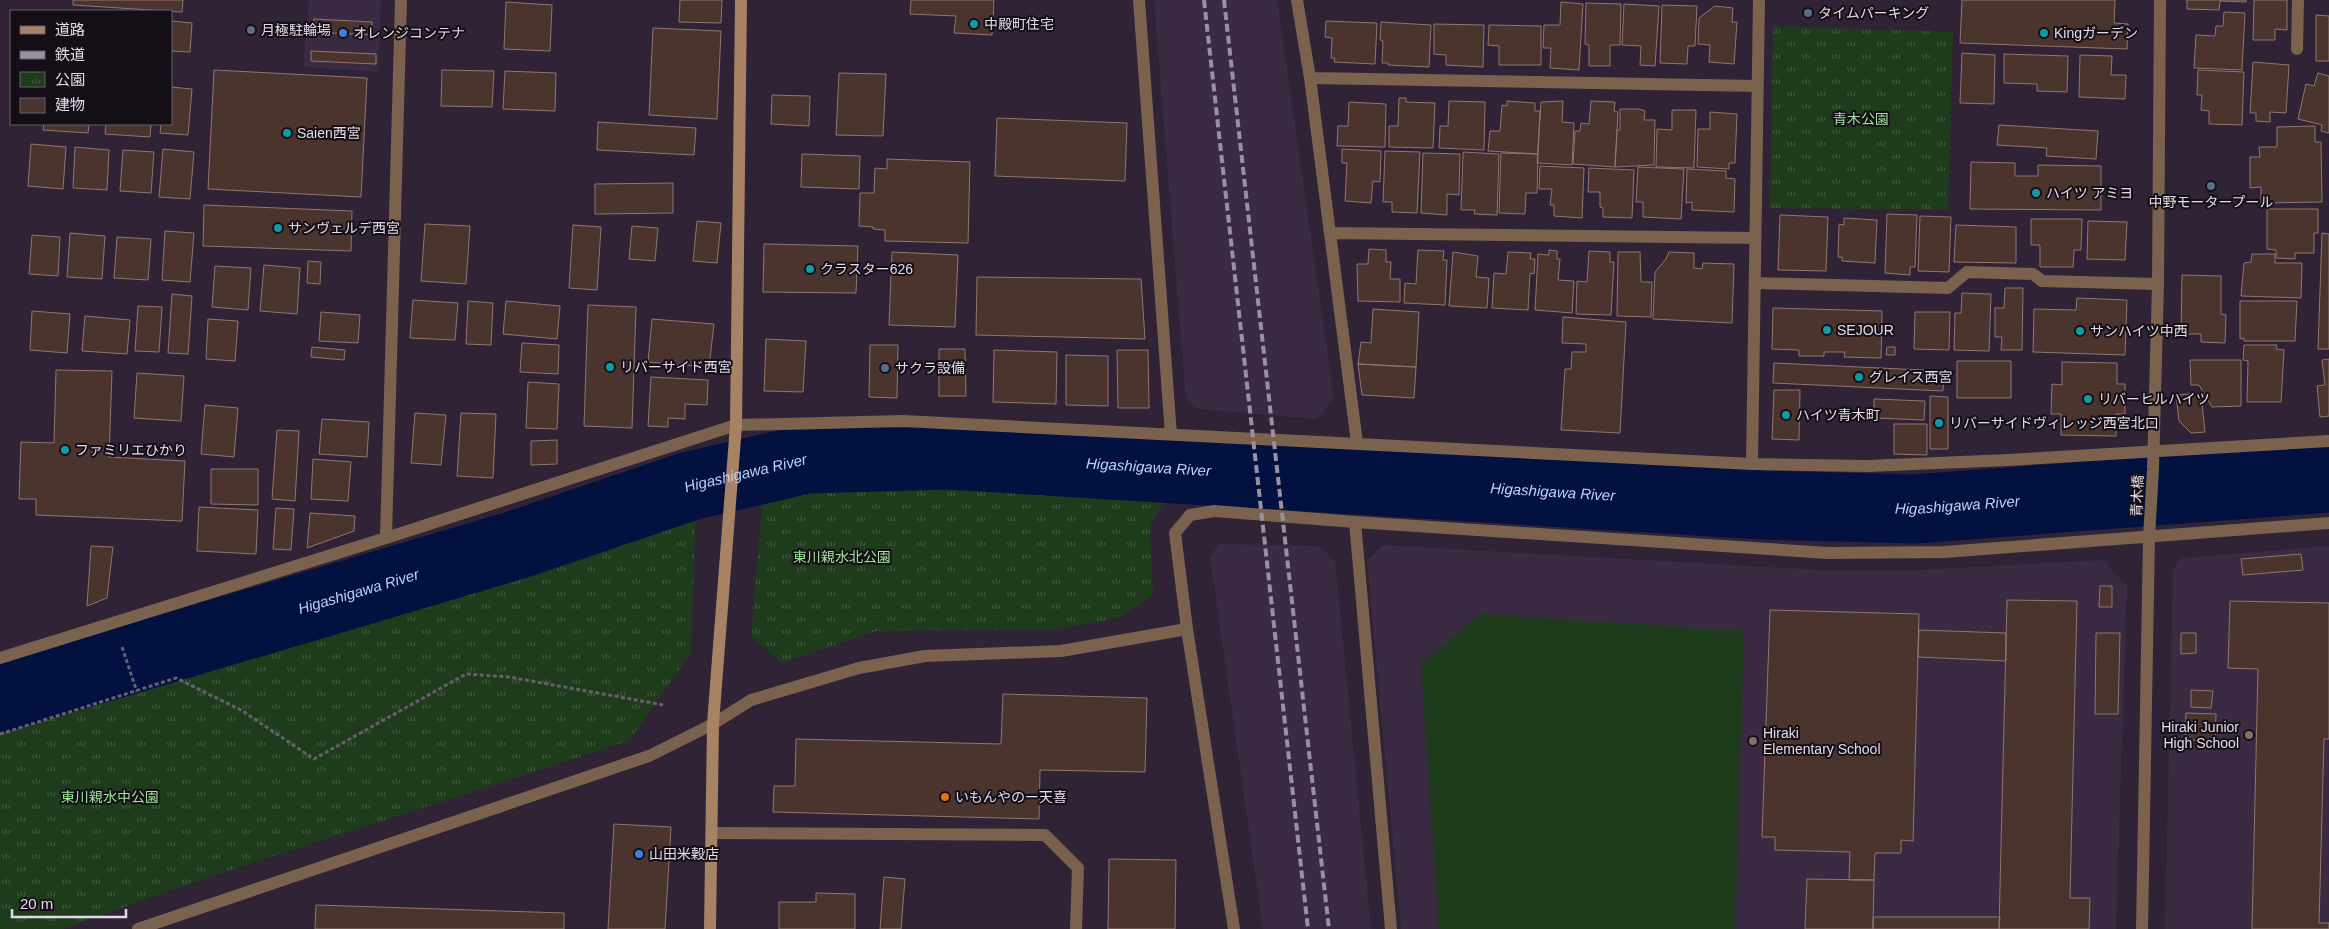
<svg xmlns="http://www.w3.org/2000/svg" width="2329" height="929" viewBox="0 0 2329 929" font-family="Helvetica,'Noto Sans JP',sans-serif">
	<defs>
		<pattern id="park-tufts" width="24" height="20" patternUnits="userSpaceOnUse" patternTransform="scale(1.25)"><rect width="24" height="20" fill="#1e3c1c"/><path d="M3 7l-1-3M5 7V3M7 7l1-3M15 17l-1-3M17 17v-4M19 17l1-3" fill="none" stroke="#3f583d"/></pattern>
	</defs>
	<rect width="100%" height="100%" fill="#2f2335"/>
	<path fill="#3a2b42" d="M309,0H381L378,72L303,67Z
		M1154,0H1277L1334,399L1317,419L1198,409L1186,401Z
		M1219,544L1318,546L1335,560L1371,929H1263L1210,557Z
		M1384,545L1838,571L1919,570L2103,560L2127,586L2116,929H1401L1367,560Z
		M2329,546V929H2165L2173,570L2181,558Z"/>
	<path fill="url(#park-tufts)" d="M1773,26L1953,32L1948,210L1770,208Z
		M941,475L1173,487L1150,526L1153,595L1119,618L1058,629L876,631L782,663L751,636L764,484L809,476Z
		M696,505L691,653L629,741L206,878L62,929H0V718Z"/>
	<path fill="#1e3c1c" d="M1480,614L1744,631L1735,929H1439L1421,663Z"/>
	<g fill="none" stroke-linecap="round" stroke-linejoin="round">
		<path stroke="#021140" stroke-width="69" id="s1" d="M0,698L516,545L690,486L807,459L949,455L1763,505L1914,509L2329,478"/>
	</g>
	<path fill="#4b332e" stroke="#927670" d="M73,0H183L182,12L73,5Z
		M680,0H722L721,23L679,22Z
		M911,0H994L992,35L954,33L956,16L910,14Z
		M1962,0H2115L2114,23L2128,24L2127,49L1960,43Z
		M2187,0H2246V2L2220,1L2219,10L2187,9Z
		M2254,0H2287V30L2275,29V40H2253Z
		M506,2L552,5L550,51L504,49Z
		M1561,2L1583,4L1579,70L1550,68L1551,48H1543L1544,25H1560Z
		M1586,3L1621,4L1620,45H1610V66H1589V45L1585,44Z
		M1624,4L1659,6L1655,66L1640,65L1641,46L1622,45Z
		M1662,5L1697,6L1695,46H1688L1687,64L1660,63Z
		M1715,6L1733,8L1732,22H1737L1734,64L1709,62L1710,45L1698,44L1699,18Z
		M2224,12L2245,13L2242,70L2194,68L2196,35L2215,36L2216,26H2223Z
		M2316,15L2329,16V61H2316Z
		M314,19L372,22V35L313,32Z
		M171,21L192,23L190,52L171,51Z
		M1326,21L1377,23L1375,64L1334,62L1335,58H1331L1332,38L1325,37Z
		M1381,22L1431,25L1429,67L1388,65V63H1382L1383,41L1380,40Z
		M1434,24L1484,25L1483,67L1446,65V55L1434,54Z
		M1489,25L1541,26V65H1499V46L1488,45Z
		M653,28L721,31L717,119L649,115Z
		M311,51L376,54V64L311,61Z
		M1962,53L1995,55L1994,104L1960,103Z
		M2004,54L2068,56L2067,92L2037,91V84L2004,83Z
		M2080,55L2112,56L2111,75H2126L2125,99L2079,97Z
		M2253,62L2289,65L2286,113L2270,112V122L2256,121V113H2250Z
		M214,70L367,78L361,197L208,189Z
		M442,70L494,71L492,107L441,106Z
		M2198,70L2244,72L2242,125L2209,124V111L2201,110L2202,95H2197Z
		M505,71L556,73L555,111L503,109Z
		M839,73L886,74L883,136L836,135Z
		M2318,73L2329,76V133L2321,131L2322,125L2298,119L2306,84L2314,86Z
		M171,87L192,89L188,135L160,133L161,124H171Z
		M772,95L810,96L809,126L771,124Z
		M1399,98H1406V102L1435,103L1433,148L1389,147V126H1398Z
		M1449,101L1485,102L1484,150L1439,148L1440,126H1448Z
		M1507,101L1535,103V111H1540L1538,154L1488,151L1490,131H1500L1502,105L1507,106Z
		M1563,101L1562,122L1574,123L1572,165L1537,163L1541,102Z
		M1591,101L1615,102L1614,111L1618,112L1615,167L1573,164L1575,131H1580L1581,123L1589,124Z
		M1349,102L1386,104L1385,147L1337,146L1338,126H1348Z
		M1620,109H1639L1645,111L1644,120H1655L1654,165L1615,167L1617,130H1620Z
		M1672,110H1696L1694,168L1656,167L1657,129L1672,130Z
		M1710,112L1737,114L1735,163H1729V169L1697,167L1698,129H1710Z
		M997,118L1127,123L1125,181L995,176Z
		M598,122L696,128L694,155L597,150Z
		M44,124H89L88,133L43,130Z
		M106,124H151L150,137L105,134Z
		M1999,125L2098,131L2096,159L2046,156L2047,148L1997,145Z
		M2315,126V142H2321L2322,202L2261,203V187L2250,188V157H2260L2259,147H2277V127Z
		M31,144L66,147L63,189L28,186Z
		M75,147L109,150L107,190L73,188Z
		M163,149L194,152L190,199L159,197Z
		M1342,149L1381,151L1380,182L1373,181L1371,203L1345,201L1347,163H1342Z
		M123,150L154,152L151,193L120,191Z
		M1385,151L1420,152L1417,213L1392,212V202H1383Z
		M1463,152L1499,154L1497,215L1474,214L1475,210H1461Z
		M1423,153L1460,154L1459,195L1447,194V215L1421,213Z
		M1501,153L1538,154L1537,193H1526L1525,214L1499,213Z
		M802,154L860,156L859,189L801,187Z
		M887,159L970,162L968,243L885,241V230L873,229V227L859,226L860,193H874L875,168L887,169Z
		M1971,162L2015,163V176H2038V165L2101,166V210L1970,209Z
		M1540,166L1584,168L1582,218L1554,216V205H1550L1552,189H1539Z
		M1638,167L1684,169L1681,219L1643,217V202H1636Z
		M1589,168L1634,170L1632,218L1603,217V208L1600,207V192H1588Z
		M1687,169L1726,171V178L1735,179L1734,212L1692,210V202L1686,203Z
		M673,183V213L595,214V184Z
		M204,205L352,211L351,251L203,246Z
		M2267,209H2318V233H2314V253H2295V259L2276,258V250L2267,249Z
		M1887,214L1917,215L1915,267H1910V275L1885,273Z
		M1780,215L1828,217L1826,271L1778,270Z
		M1920,216L1951,217L1949,272L1918,271Z
		M1844,218L1877,220L1875,263L1842,261V257H1838L1839,224L1844,225Z
		M2031,219H2082L2081,250H2074L2073,267H2040V245H2031Z
		M697,221L721,223L717,263L693,261Z
		M2088,221L2127,222L2125,260L2087,259Z
		M425,224L470,226L466,284L421,281Z
		M573,225L601,227L597,290L569,288Z
		M1956,225L2016,227V263L1954,262Z
		M632,226L658,228L655,261L629,259Z
		M165,231L194,233L190,282L162,280Z
		M70,233L105,236L102,279L67,277Z
		M2322,233L2329,234V349H2318Z
		M32,235L60,237L58,276L29,274Z
		M117,237L151,239L148,280L114,278Z
		M764,244L858,246L856,293L763,292Z
		M1369,249L1386,250V262H1391L1390,279H1400V302L1358,301L1357,264H1368Z
		M1418,250L1444,251L1443,260H1447L1445,305L1404,303L1405,283L1416,284Z
		M1549,250L1557,251V259H1560L1558,280L1574,281L1572,313L1535,310L1538,254L1549,255Z
		M1589,251L1610,252V262H1614L1611,315L1576,314L1577,281L1587,282Z
		M892,252L958,255L955,327L889,325Z
		M1453,252L1478,256L1476,277L1489,278L1487,308L1449,306Z
		M1508,252L1531,253L1530,259H1535L1534,274L1530,273L1528,310L1492,308L1494,273L1506,274Z
		M1618,252H1640L1641,282H1652L1651,317L1617,316Z
		M1669,252L1694,253V268L1702,269L1703,263L1734,264L1732,323L1653,319L1655,272L1666,259Z
		M2252,254H2275V263H2302L2301,298L2241,296L2244,263L2251,262Z
		M308,261L321,262L320,284L307,283Z
		M264,265L300,268L297,314L260,311Z
		M215,266L251,268L248,310L212,307Z
		M2182,275L2221,276V314L2226,315L2225,343L2201,342V334H2181Z
		M977,277L1141,279L1145,339L976,335Z
		M2005,288H2023L2022,350H2001L2002,337H1995V308H2004Z
		M1962,293L1991,294L1989,351L1954,350L1955,313H1961Z
		M172,294L192,296L188,354L168,353Z
		M2077,298L2127,300L2125,355L2033,352L2034,309L2076,310Z
		M413,300L458,303L455,340L410,338Z
		M468,301L493,303L491,345L466,344Z
		M506,301L560,306L557,339L503,334Z
		M2240,301H2297L2295,341H2244V338L2240,339Z
		M588,305L636,307L632,428L584,426Z
		M138,306L162,307L159,352L135,351Z
		M1773,308L1882,311L1881,358L1844,357L1845,352H1824V356H1799V350L1772,349Z
		M1373,309L1419,312L1416,367L1358,364L1361,342L1371,343Z
		M32,311L70,314L67,353L30,350Z
		M321,312L360,315L358,343L319,341Z
		M1915,312H1950L1949,350L1914,349Z
		M85,316L130,320L127,354L82,351Z
		M1563,317L1626,322L1620,433L1561,430L1565,369H1571L1572,352H1586V344L1562,343Z
		M208,319L238,321L235,361L206,359Z
		M652,319L714,324L709,367L648,362Z
		M766,339L806,341L803,392L764,391Z
		M522,343L559,345L558,374L520,372Z
		M870,345H898L897,398L869,397Z
		M2244,345H2277L2276,349L2284,350L2281,402H2247L2248,361L2243,360Z
		M312,347L345,350L344,360L311,357Z
		M1887,347H1895V355H1886Z
		M939,349H965L966,396H939Z
		M994,350L1057,352L1056,404L993,402Z
		M1117,350H1148L1149,408H1118Z
		M1066,355L1108,356V406L1066,405Z
		M2329,359V416L2320,417L2317,386L2325,385L2322,360Z
		M2190,360H2241V406L2212,407L2199,385H2191Z
		M1957,361H2011V398H1957Z
		M2062,362L2117,363V384H2125V414H2116V436L2061,435V414H2051L2052,384L2062,385Z
		M1774,363L1944,371L1943,391L1773,383Z
		M1358,364L1416,367L1414,398L1362,395Z
		M56,370L112,371L109,457L185,461L182,521L36,515V499H19L21,442L54,443Z
		M137,373L184,376L181,421L134,418Z
		M651,377L708,380L707,405L685,404V419L668,418V427L648,426Z
		M528,382L559,384L557,429L526,428Z
		M1774,390H1800L1799,440L1772,439Z
		M2201,393L2205,432L2191,433L2179,421L2176,395Z
		M1930,396L1948,397V449H1930Z
		M1874,399L1925,401L1924,420L1874,418Z
		M205,405L238,408L234,457L201,454Z
		M415,413L446,415L441,465L411,463Z
		M461,413L496,414L493,478L457,476Z
		M322,419L369,422L367,457L319,454Z
		M1894,424H1927V455L1894,454Z
		M277,430L299,431L295,501L272,499Z
		M557,440V464L531,465V441Z
		M313,459L351,462L348,501L311,499Z
		M211,469H258V505L211,504Z
		M199,507L258,510L256,554L197,551Z
		M276,508L294,509L291,550L273,549Z
		M310,513L355,516L354,531L307,548Z
		M91,546L113,547L107,598L87,606Z
		M2301,554L2303,570L2243,575L2241,559Z
		M2100,586H2112V607H2099Z
		M2007,600L2077,601L2070,898H2090L2089,929H1999Z
		M2230,601L2329,603V739H2324L2319,923H2329V929H2252L2258,669L2228,668Z
		M1770,610L1919,614L1913,841L1901,840V853H1875L1874,880H1849L1850,852L1775,850V837H1762Z
		M1919,630L2006,633V661L1918,657Z
		M2096,633H2120L2118,714H2095Z
		M2181,633H2196V653L2181,654Z
		M2191,690L2213,691L2211,708L2191,707Z
		M1003,694L1147,698L1145,772L1040,770L1039,819L773,812L774,786H795L796,739L1001,744Z
		M2186,713L2216,714L2215,741L2185,740Z
		M614,824L671,827L665,929H608Z
		M1109,859L1176,860L1175,929H1108Z
		M884,877L905,879L901,929H880Z
		M1807,879L1874,880L1873,929H1805Z
		M816,893L855,894V929H779V902H816Z
		M316,905L564,913V929H315Z
		M1873,917H2000L1999,929H1873Z"/>
	<g fill="none" stroke-linecap="round" stroke-linejoin="round">
		<path stroke="#695e6e" stroke-width="3" stroke-dasharray="4 2.5" stroke-linecap="butt" d="M122,647L137,692
			M0,734L176,678L241,710L314,759L466,674L509,677L664,705"/>
		<path stroke="#7a624f" stroke-width="12" d="M2297,49L2298,0
			M712,833L1045,835L1078,868L1076,929"/>
		<path stroke="#7a624f" stroke-width="12" d="M1139,0L1171,435
			M1297,0L1310,78L1357,443
			M1310,78L1758,86
			M1330,233L1755,238
			M1755,283L1948,288L1967,272L2033,274L2042,281L2158,284
			M1752,464L1759,0
			M1355,522L1391,929
			M386,538L401,0
			M1187,629L1234,929
			M0,658L386,538L736,425L903,421L1752,464L1867,466L2008,460L2329,441
			M138,929L649,756L713,724L751,700L859,668L925,656L1061,651L1187,629L1175,533L1190,515L1214,511L1355,522L1828,553L1944,552L2329,523
			M2142,929L2149,537L2153,469L2158,284L2160,0"/>
		<path stroke="#a88264" stroke-width="12" d="M710,929L713,724L736,425L741,0"/>
		<path stroke="#9a909f" stroke-width="4" stroke-dasharray="8 4" stroke-linecap="butt" d="M1204,0L1308,929
			M1224,0L1329,929"/>
	</g>
	<g fill="#5c6f8a" stroke="#140f17" stroke-width="2">
		<circle cx="1808" cy="13" r="5"/>
		<circle cx="251" cy="30" r="5"/>
		<circle cx="2211" cy="186" r="5"/>
		<circle cx="885" cy="368" r="5"/>
	</g>
	<g fill="#0f9aa8" stroke="#140f17" stroke-width="2">
		<circle cx="974" cy="24" r="5"/>
		<circle cx="2044" cy="33" r="5"/>
		<circle cx="287" cy="133" r="5"/>
		<circle cx="2036" cy="193" r="5"/>
		<circle cx="278" cy="228" r="5"/>
		<circle cx="810" cy="269" r="5"/>
		<circle cx="1827" cy="330" r="5"/>
		<circle cx="2080" cy="331" r="5"/>
		<circle cx="610" cy="367" r="5"/>
		<circle cx="1859" cy="377" r="5"/>
		<circle cx="2088" cy="399" r="5"/>
		<circle cx="1786" cy="415" r="5"/>
		<circle cx="1939" cy="423" r="5"/>
		<circle cx="65" cy="450" r="5"/>
	</g>
	<g fill="#3f7fe0" stroke="#140f17" stroke-width="2">
		<circle cx="343" cy="33" r="5"/>
		<circle cx="639" cy="854" r="5"/>
	</g>
	<g fill="#8d6e63" stroke="#140f17" stroke-width="2">
		<circle cx="2249" cy="735" r="5"/>
		<circle cx="1753" cy="741" r="5"/>
	</g>
	<circle fill="#e8710a" stroke="#140f17" stroke-width="2" cx="945" cy="797" r="5"/>
	<g text-anchor="middle" stroke-width="4" stroke-linejoin="round" paint-order="stroke">
		<g font-size="14" fill="#e3dbe7" stroke="#140f17" text-anchor="start">
			<text x="1818" y="18">タイムパーキング</text>
			<text x="984" y="29">中殿町住宅</text>
			<text x="261" y="35">月極駐輪場</text>
			<text x="353" y="38">オレンジコンテナ</text>
			<text x="2054" y="38">Kingガーデン</text>
			<text x="297" y="138">Saien西宮</text>
			<text x="2046" y="198">ハイツ アミヨ</text>
			<text x="2211" y="207" text-anchor="middle">中野モータープール</text>
			<text x="288" y="233">サンヴェルデ西宮</text>
			<text x="820" y="274">クラスター626</text>
			<text x="1837" y="335">SEJOUR</text>
			<text x="2090" y="336">サンハイツ中西</text>
			<text x="620" y="372">リバーサイド西宮</text>
			<text x="895" y="373">サクラ設備</text>
			<text x="1869" y="382">グレイス西宮</text>
			<text x="2098" y="404">リバーヒルハイツ</text>
			<text x="1796" y="420">ハイツ青木町</text>
			<text x="1949" y="428">リバーサイドヴィレッジ西宮北口</text>
			<text x="75" y="455">ファミリエひかり</text>
			<text x="2239" y="732" text-anchor="end">Hiraki Junior<tspan x="2239" dy="16">High School</tspan></text>
			<text x="1763" y="738">Hiraki<tspan x="1763" dy="16">Elementary School</tspan></text>
			<text x="955" y="802">いもんやのー天喜</text>
			<text x="649" y="859">山田米穀店</text>
		</g>
		<g font-size="14" fill="#9fe59a" stroke="#140f17">
			<text x="1861" y="124">青木公園</text>
			<text x="842" y="562">東川親水北公園</text>
			<text x="110" y="802">東川親水中公園</text>
		</g>
		<g font-size="14" fill="#e3dbe7" stroke="#140f17">
			<text transform="translate(2137 496) rotate(-87)" y="5">青木橋</text>
		</g>
		<g font-size="15" font-style="italic" fill="#bfd0f0" stroke="#140f17">
			<text dy="5" stroke="none"><textPath href="#s1" startOffset="1184">Higashigawa River</textPath></text>
			<text dy="5" stroke="none"><textPath href="#s1" startOffset="779">Higashigawa River</textPath></text>
			<text dy="5" stroke="none"><textPath href="#s1" startOffset="1589">Higashigawa River</textPath></text>
			<text dy="5" stroke="none"><textPath href="#s1" startOffset="1994">Higashigawa River</textPath></text>
			<text dy="5" stroke="none"><textPath href="#s1" startOffset="374">Higashigawa River</textPath></text>
		</g>
	</g>
	<rect x="10" y="10" width="162" height="115" fill="#140f17" stroke="#67616a"/>
	<rect x="20" y="26" width="25" height="8" fill="#a88264" stroke="#67616a"/>
	<text x="55" y="35" font-size="15" fill="#e3dbe7">道路</text>
	<rect x="20" y="51" width="25" height="8" fill="#9a909f" stroke="#67616a"/>
	<text x="55" y="60" font-size="15" fill="#e3dbe7">鉄道</text>
	<rect x="20" y="72" width="25" height="15" fill="url(#park-tufts)" stroke="#67616a"/>
	<text x="55" y="85" font-size="15" fill="#e3dbe7">公園</text>
	<rect x="20" y="98" width="25" height="15" fill="#4b332e" stroke="#67616a"/>
	<text x="55" y="110" font-size="15" fill="#e3dbe7">建物</text>
	<path d="M12 909v8h114v-8" fill="none" stroke="#e3dbe7" stroke-width="2.5"/>
	<text x="20" y="909" font-size="15" fill="#e3dbe7" stroke="#140f17" stroke-width="4" paint-order="stroke">20 m</text>
</svg>
